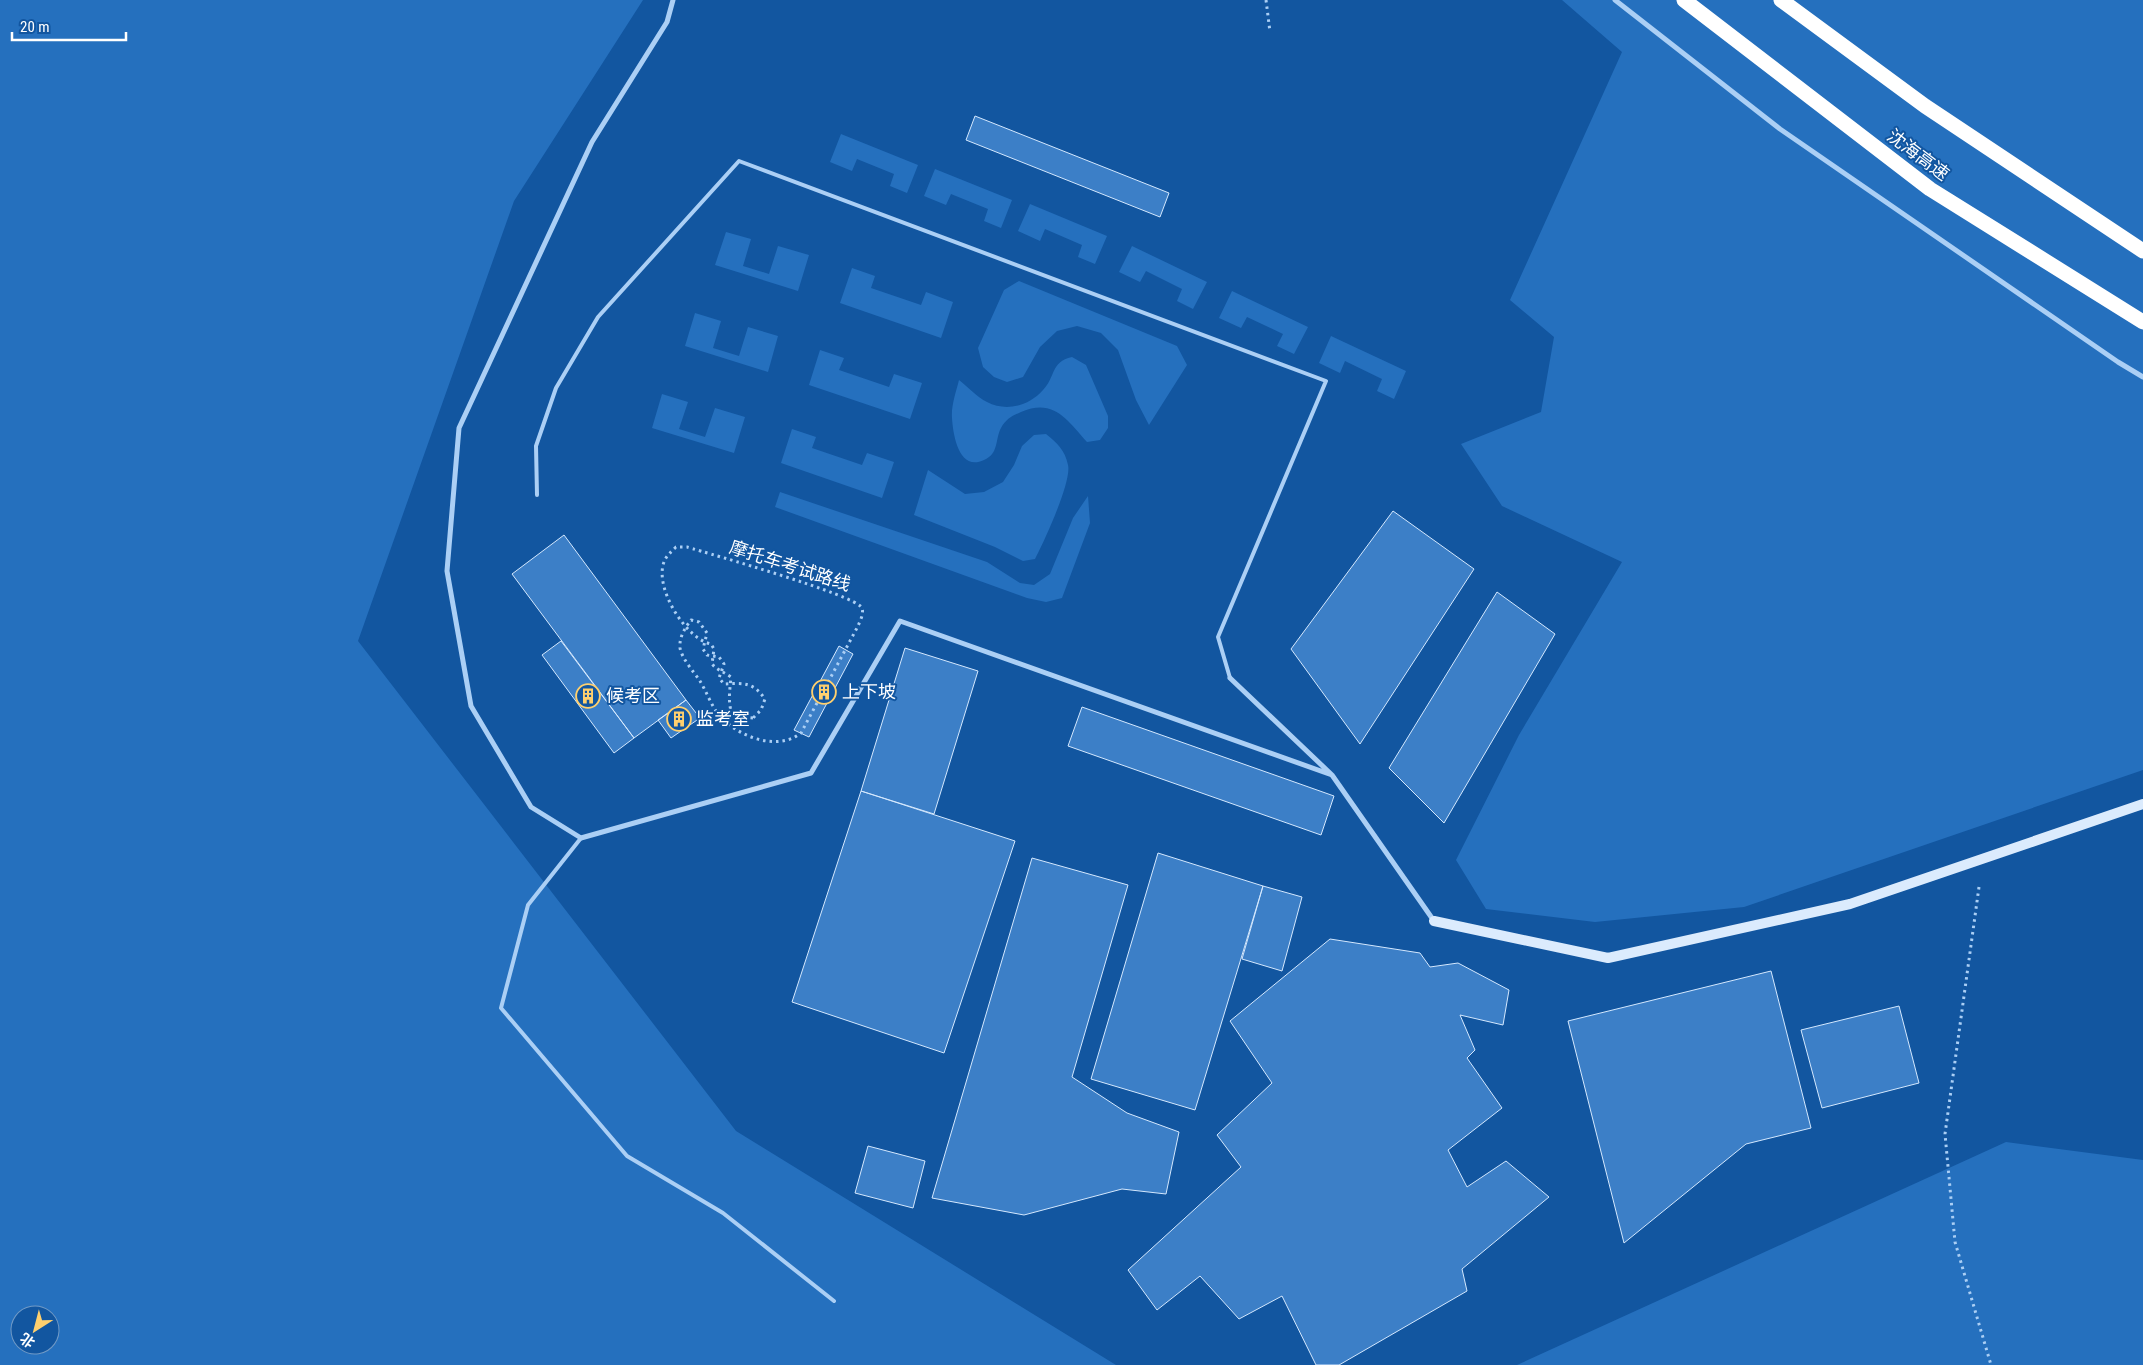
<svg xmlns="http://www.w3.org/2000/svg" width="2143" height="1365" viewBox="0 0 2143 1365" font-family="'Roboto Condensed','Noto Sans SC',sans-serif">
	<rect width="100%" height="100%" fill="#1256a0"/>
	<path fill="#2570be" fill-rule="evenodd" d="M0,0H643L514,201L358,641L736,1131L1116,1365H0ZM20,1315H50V1345H20Z
		M1562,0H2143V770L1744,907L1595,922L1486,909L1456,860L1519,735L1622,562L1502,506L1461,444L1541,412L1554,337L1510,300L1622,52Z
		M841,134L918,165L907,193L890,186L894,174L857,159L852,171L830,162Z
		M935,169L1012,200L1001,228L984,221L988,209L951,194L946,205L924,196Z
		M1030,204L1107,236L1095,264L1078,257L1082,245L1045,229L1040,241L1018,231Z
		M726,232L751,239L743,266L769,274L778,246L809,255L798,291L715,265Z
		M1132,246L1207,282L1193,309L1177,301L1182,289L1146,271L1140,282L1119,272Z
		M852,268L875,276L871,288L921,305L926,292L953,302L941,338L840,303Z
		M1019,281L1177,346L1187,365L1149,425L1136,400L1118,350L1101,333L1077,326L1057,331L1040,347L1023,377L1007,382L994,377L983,367L978,348L1004,290Z
		M1232,291L1308,327L1294,354L1277,346L1283,334L1247,317L1241,328L1219,318Z
		M695,313L721,321L713,348L739,356L748,327L778,336L768,372L685,346Z
		M1331,336L1406,371L1394,399L1377,391L1382,379L1345,361L1340,373L1319,363Z
		M820,350L844,358L839,370L889,387L894,374L922,383L910,419L809,385Z
		M1072,357L1086,365L1108,416V428L1100,440L1087,442C1067,420 1054,398 1021,412C1012,416 1006,419 1001,428C995,439 999,454 984,460C959,472 953,435 952,418C951,406 956,392 959,380C968,387 977,397 987,402C1006,412 1029,406 1043,390C1056,377 1050,362 1072,357Z
		M662,394L688,402L679,429L705,437L715,408L745,417L734,453L652,428Z
		M792,429L816,437L812,448L862,465L867,453L894,462L882,498L781,463Z
		M1046,434C1057,443 1065,450 1068,465C1072,481 1044,542 1035,559L1023,561L995,547L914,515L928,470L965,494L984,492L1003,482L1014,465L1022,446L1034,435Z
		M780,492L987,562L1020,583L1034,585L1050,574L1073,518L1088,496L1090,523L1062,598L1046,602L1027,598L775,507Z
		M2006,1142L2143,1160V1365H1517Z"/>
	<path fill="#3c7fc7" stroke="#d4e8fe" d="M975,116L1169,193L1160,217L966,140Z
		M1393,511L1474,569L1360,744L1291,649Z
		M564,535L686,700L634,738L512,574Z
		M1497,592L1555,634L1444,823L1389,768Z
		M561,641L634,738L614,753L542,655Z
		M839,646L853,654L809,737L794,730Z
		M905,648L978,671L934,814L861,791Z
		M686,700L700,718L671,738L658,720Z
		M1082,707L1334,796L1321,835L1068,746Z
		M861,791L1015,841L944,1053L792,1002Z
		M1158,853L1263,886L1195,1110L1091,1079Z
		M1032,858L1128,885L1072,1077L1127,1113L1179,1132L1166,1194L1122,1189L1024,1215L932,1198Z
		M1263,886L1302,897L1282,971L1242,959Z
		M1330,939L1420,953L1430,967L1458,963L1509,990L1503,1025L1460,1015L1475,1050L1467,1058L1502,1108L1448,1150L1467,1187L1506,1161L1549,1197L1462,1269L1467,1291L1339,1365H1316L1282,1296L1239,1319L1200,1276L1157,1310L1128,1270L1241,1167L1217,1135L1272,1083L1230,1021Z
		M1771,971L1811,1128L1746,1144L1624,1243L1568,1021Z
		M1899,1006L1919,1083L1822,1108L1801,1030Z
		M868,1146L925,1161L913,1208L855,1193Z"/>
	<g fill="none" stroke-linecap="round" stroke-linejoin="round">
		<path stroke="#abcff5" stroke-width="3" stroke-dasharray="2.5 4" stroke-linecap="butt" d="M1266,0L1270,32
			M753,718L740,717L731,711C728,699 730,689 731,677C724,672 717,670 712,664L714,649L711,644C686,639 654,588 664,562C666,556 671,552 676,547H687C710,554 856,595 862,608C864,614 860,621 858,626L801,733C776,753 733,735 716,711C710,702 706,691 700,681C694,672 682,659 680,648C679,637 685,628 691,620L699,622L707,633L703,649L707,655L719,657L724,664L719,678L724,684C744,683 753,682 765,699L761,710L753,718
			M1979,887L1945,1134L1955,1242L1991,1365"/>
		<path stroke="#abcff5" stroke-width="4" d="M537,495L536,446L556,388L598,317L739,161L1326,381L1218,637L1230,678
			M581,838L528,905L501,1008L627,1156L723,1213L834,1301"/>
		<path stroke="#abcff5" stroke-width="5" d="M673,0L667,22L592,142L459,428L447,571L471,706L531,807L581,838L811,773L900,621L1332,775
			M1615,0L1780,129L2118,362L2143,377
			M1230,678L1332,775L1434,921"/>
		<path stroke="#dbebfd" stroke-width="10" d="M1434,921L1608,958L1850,904L2143,804"/>
		<path stroke="#fff" stroke-width="15" d="M1684,0L1930,189L2143,322
			M1781,0L1925,106L2143,251"/>
	</g>
	<defs>
		<g id="building-ring" transform="scale(1.25)"><circle r="9.5" fill="#1256a0" stroke="#ffd06e" stroke-width="1.5"/><path d="M-4-6H4V6H1V3H-1V6H-4ZM-2.5-4.3h1.7v1.8h-1.7ZM.8-4.3h1.7v1.8H.8ZM-2.5-1h1.7V.8h-1.7ZM.8-1h1.7V.8H.8Z" fill="#ffd06e"/></g>
	</defs>
	<g fill-rule="evenodd">
		<use href="#building-ring" x="824" y="692"/>
		<use href="#building-ring" x="588" y="696"/>
		<use href="#building-ring" x="679" y="719"/>
	</g>
	<g text-anchor="middle" stroke-width="4" stroke-linejoin="round" paint-order="stroke">
		<g font-size="18" fill="#fff" stroke="#1256a0">
			<text transform="translate(1918 155) rotate(37)" y="6">沈海高速</text>
			<text transform="translate(790 566) rotate(18)" y="6">摩托车考试路线</text>
		</g>
		<g font-size="18" fill="#fff" stroke="#1256a0" text-anchor="start">
			<text x="842" y="698">上下坡</text>
			<text x="606" y="702">候考区</text>
			<text x="696" y="725">监考室</text>
		</g>
	</g>
	<g transform="translate(35 1330) rotate(216)"><circle r="24" fill="#1256a0" stroke="#719ac6"/>
	<path d="M0-4L9 19L0 12L-9 19Z" fill="#ffd06e"/>
	<text y="-8" font-size="14" font-weight="bold" text-anchor="middle" fill="#ffffff">北</text>
	</g>
	<path d="M12 32v8h114v-8" fill="none" stroke="#ffffff" stroke-width="2.5"/>
	<text x="20" y="32" font-size="15" fill="#ffffff" stroke="#1256a0" stroke-width="4" paint-order="stroke">20 m</text>
</svg>
